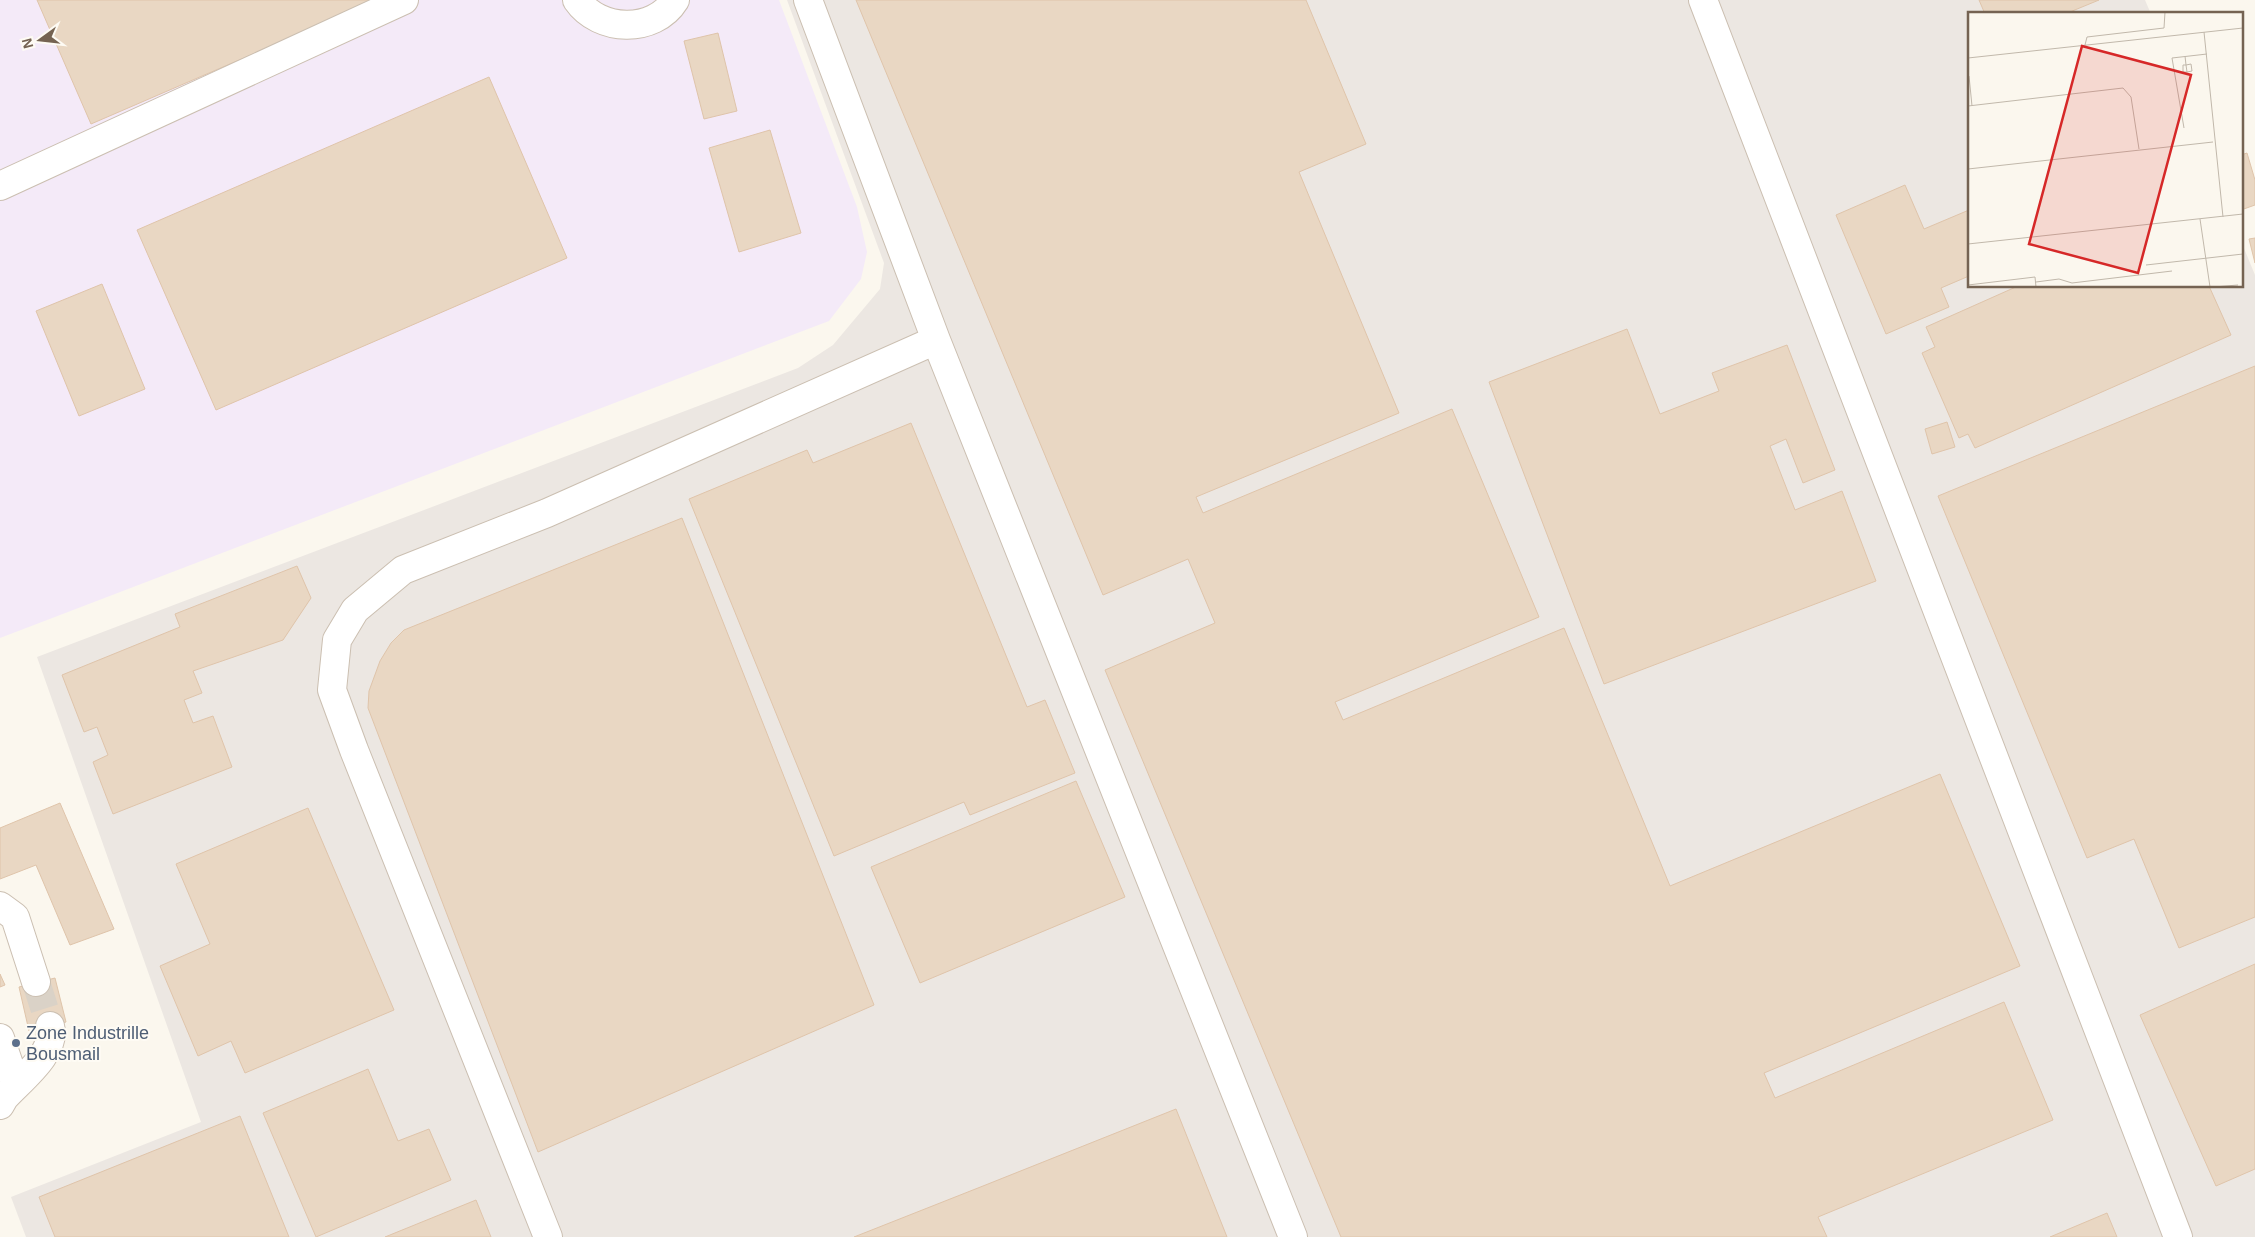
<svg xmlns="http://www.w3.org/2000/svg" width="2255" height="1237" viewBox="0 0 2255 1237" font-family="Arial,sans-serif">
	<rect width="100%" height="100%" fill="#fbf7ee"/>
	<path fill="#ece7e2" d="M787,0H2145L2151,14H1969V286H2241V241L2255,275V1237H26L11,1197L201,1122L37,657L798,368L833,345L880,289L884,263Z"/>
	<path fill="#f4eaf8" d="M0,0H779L857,207L867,252L861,279L829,321L0,638Z"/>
	<path fill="#e9d7c3" stroke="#dfc4aa" d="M37,0H378L91,124Z
		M856,0H1306L1366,144L1299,172L1399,413L1196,497L1203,513L1452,409L1539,617L1335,702L1343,720L1564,628L1670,886L1940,774L2020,966L1764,1073L1775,1098L2004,1002L2053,1120L1818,1217L1827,1237H1341L1105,670L1215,623L1188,559L1103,595Z
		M1979,0H2099L2065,14H1985Z
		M718,33L737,111L704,119L684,41Z
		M489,77L567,258L216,410L137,230Z
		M770,130L801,233L739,252L709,148Z
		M2247,153L2255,180V205L2241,210V155Z
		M1905,185L1924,229L1969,210V276L1941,288L1949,307L1886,334L1836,215Z
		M2255,238V263L2249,239Z
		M102,284L145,389L79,416L36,311Z
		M2018,286H2209L2231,335L1975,448L1968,434L1959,438L1922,353L1935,347L1926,327Z
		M1627,329L1660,414L1719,391L1712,373L1787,345L1835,470L1803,483L1786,439L1770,446L1795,510L1842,491L1876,581L1604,684L1489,382Z
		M2255,366V917L2179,948L2134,839L2087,858L1938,496Z
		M1947,422L1955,447L1932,454L1925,429Z
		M911,423L1027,707L1045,700L1075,773L970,815L964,802L834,856L689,499L807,450L813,463Z
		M682,518L874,1005L538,1152L368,708L369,691L380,661L391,643L404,630Z
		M297,566L311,598L283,640L193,671L202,693L184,700L193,723L213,716L232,767L113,814L93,762L108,755L97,727L84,732L62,675L180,627L175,614Z
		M1076,781L1125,897L920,983L871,867Z
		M60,803L114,929L70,945L36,865L0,879V828Z
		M308,808L394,1010L245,1073L231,1041L198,1056L160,966L210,944L176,864Z
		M2255,964V1169L2216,1186L2140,1015Z
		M0,974L5,985L0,987Z
		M55,978L66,1022L29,1031L19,987Z
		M368,1069L398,1141L429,1129L451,1180L316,1237L263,1113Z
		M1176,1109L1227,1237H854L983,1186Z
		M240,1116L289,1237H55L39,1197Z
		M476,1200L491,1237H385Z
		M2107,1213L2117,1237H2050Z"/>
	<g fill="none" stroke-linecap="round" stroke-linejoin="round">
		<path stroke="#dad2c7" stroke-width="28" stroke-dasharray="28 14" stroke-linecap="butt" d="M36,982L50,1026"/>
		<g stroke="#cbbfb1" stroke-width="30">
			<path id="minor" d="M577,0C599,32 654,34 675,0
				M808,0L936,340L1293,1237
				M1703,0L2178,1237
				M0,186L404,0
				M0,906L15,917L36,982
				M0,1038L16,1085
				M0,1105L4,1098C21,1079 57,1053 50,1026
				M548,1237L354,750L332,690L337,640L355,610L403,570L547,513L936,340"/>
		</g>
		<use href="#minor" stroke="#fff" stroke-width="28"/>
	</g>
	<circle fill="#5c6f8a" stroke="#fefbf4" stroke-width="2" cx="16" cy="1043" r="5"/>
	<g text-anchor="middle" stroke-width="4" stroke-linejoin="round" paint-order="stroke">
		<g font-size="18" fill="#4e5e75" stroke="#fefbf4" text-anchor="start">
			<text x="26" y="1039">Zone Industrille<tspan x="26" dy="21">Bousmail</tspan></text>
		</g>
	</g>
	<g transform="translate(1968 12)">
		<rect width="275" height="275" fill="#fbf7ee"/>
		<path fill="none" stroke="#c1b8ab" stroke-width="1" d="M236,20L255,205M117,33L119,25L196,16L197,0M217,44L218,53L219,60L224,59L223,52L218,53H215V60H219M0,46L275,16M1,64L4,94M0,94L155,76L163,85L171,137M216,116L204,46L239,42M0,157L245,130M232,207L242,275M0,232L275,202M178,253L275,242M68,270L91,267L104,271L204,259M0,273L67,265L68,275M246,275L270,273"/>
		<path fill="#d62828" fill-opacity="0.15" stroke="#d62828" stroke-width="2.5" d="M114,34L223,63L170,261L61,232Z"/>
		<rect width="275" height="275" fill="none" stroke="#756352" stroke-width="2.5"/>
	</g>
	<g transform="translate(40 40) rotate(255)" stroke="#fefbf4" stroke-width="4" paint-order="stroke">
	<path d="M0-4L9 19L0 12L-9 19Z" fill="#756352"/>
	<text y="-8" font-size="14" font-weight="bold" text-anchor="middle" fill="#756352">N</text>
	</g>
</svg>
